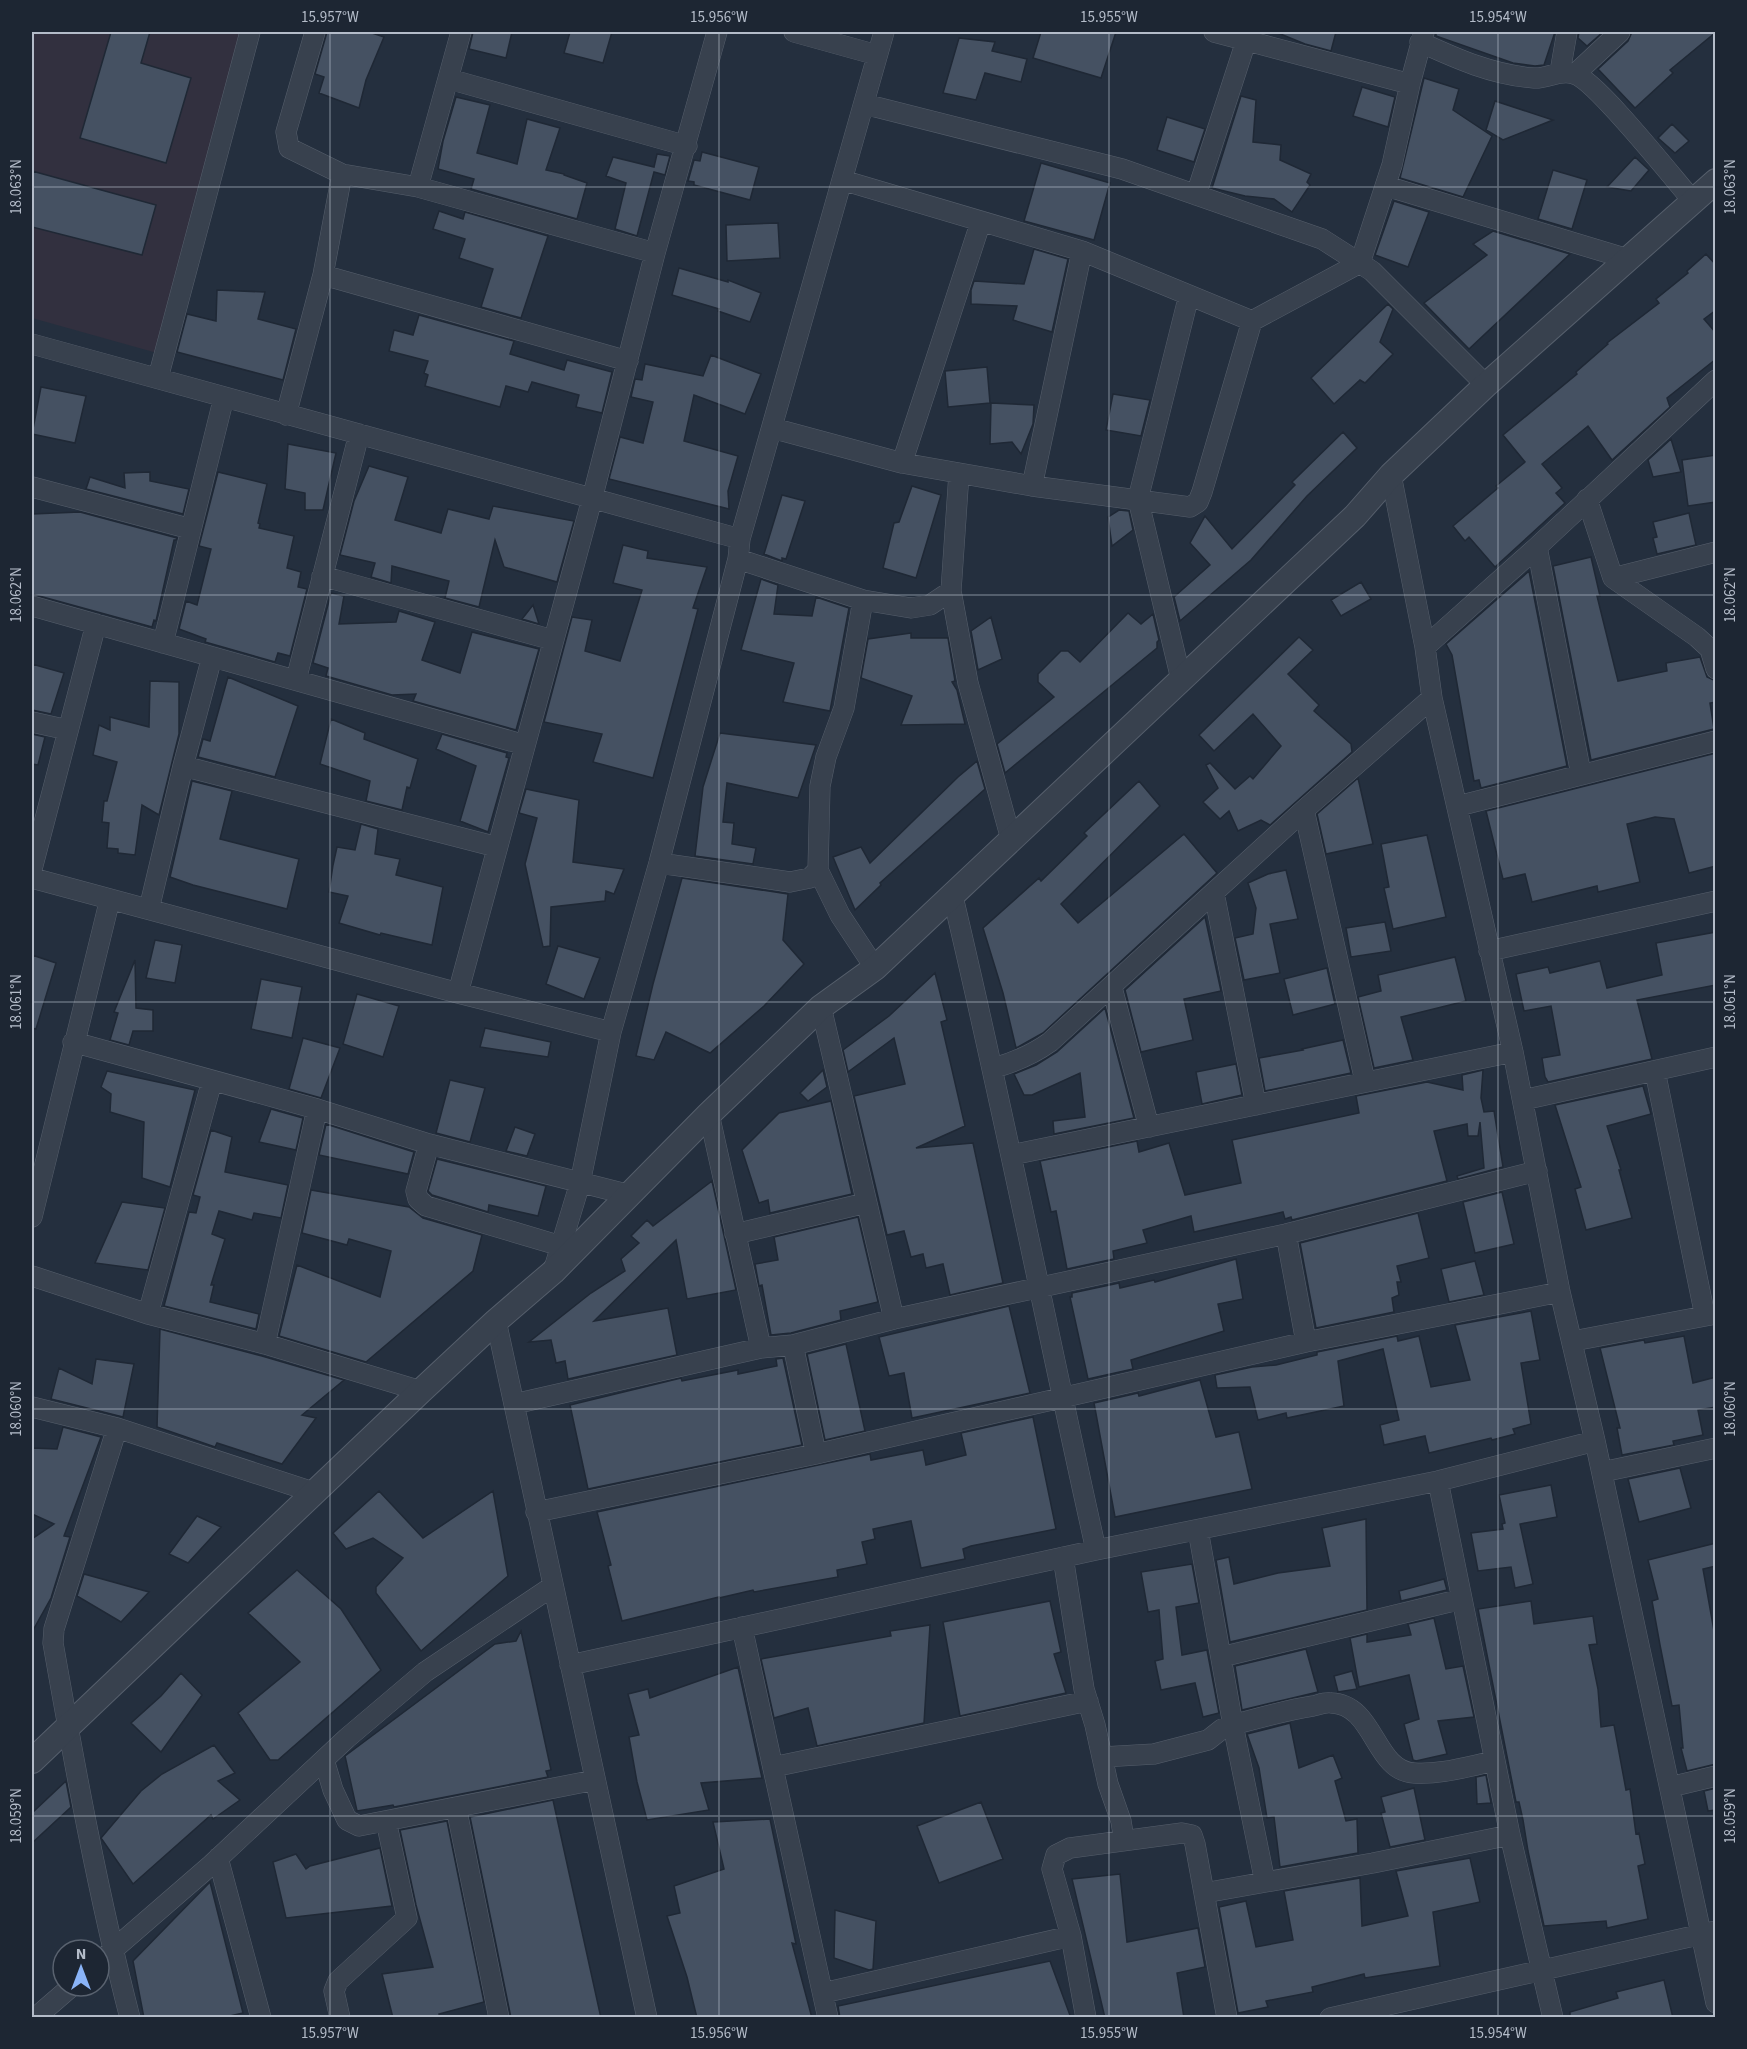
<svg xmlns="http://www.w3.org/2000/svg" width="1747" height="2049" viewBox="0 0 1747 2049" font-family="'Source Sans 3',sans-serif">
	<rect width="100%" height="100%" fill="#242f3e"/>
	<path fill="#32303f" d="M32,32H243L157,353L32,318Z"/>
	<path fill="#455162" stroke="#1f2835" stroke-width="1.5" d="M111,32H150L141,63L191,78L166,163L80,138Z
		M327,32H369L384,37L366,80L359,108L319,93L324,77L315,74Z
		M473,32H512L506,58L469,49Z
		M570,32H612L603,63L564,53Z
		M1041,32H1116L1101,78L1033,58Z
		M1278,32H1336L1331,51L1305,44L1278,33Z
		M1436,32H1555L1544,65L1535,66L1513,63L1436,36Z
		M1579,32H1603L1587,46L1578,38Z
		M1632,32H1716L1670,70L1673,73L1635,108L1598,69L1628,41Z
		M959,38L995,42L992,51L1027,59L1021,82L985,73L976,100L943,93Z
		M1424,78L1459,89L1453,110L1492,136L1463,197L1400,178Z
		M1362,87L1395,97L1388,127L1353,116Z
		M1241,96L1256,100L1253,142L1281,145L1280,160L1311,174L1307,182L1310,185L1292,212L1274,199L1245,196L1212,188Z
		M456,97L490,105L477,153L517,164L527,119L560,128L546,170L564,174V175L587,183L577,219L471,189L474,179L438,169L443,141Z
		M1495,101L1553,120L1503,140L1486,130Z
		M1167,117L1205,129L1194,162L1157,150Z
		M1672,124L1689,141L1675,153L1658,138Z
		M702,152L759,167L750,200L694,185V182L688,181L694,160L700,161Z
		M657,154L670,156L665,175L654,172L637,236L615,229L626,183L606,176L613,157L654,167Z
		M1635,157L1649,170L1631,191L1607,187Z
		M1041,163L1110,183L1094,240L1024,221Z
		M1553,170L1587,180L1572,229L1538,219Z
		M32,171L156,205L142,255L32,227Z
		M1394,201L1429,212L1408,267L1375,255Z
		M439,211L463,219L465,212L548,236L521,318L481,307L493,269L459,258L465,239L433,229Z
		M778,223L780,258L727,261L726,225Z
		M1493,231L1570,254L1469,349L1424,303L1487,255L1473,244Z
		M1034,249L1068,259L1052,332L1013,320L1017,306L971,304V290L974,281L1024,284Z
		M1706,254L1716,265V310L1704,319L1716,333V359L1667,398L1670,407L1612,460L1588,426L1542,464L1562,488L1556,493L1565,503L1495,567L1469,537L1465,541L1453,526L1498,488L1496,486L1525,462L1503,435L1577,374L1576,372L1608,344L1607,343L1659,303L1656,299L1688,273L1687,271Z
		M679,268L728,282V280L761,293L750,322L718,311L719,309L672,295Z
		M217,290L265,292L258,319L296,329L283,380L177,352L187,314L216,321Z
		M1388,304L1393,309L1380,342L1393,354L1365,383L1360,380L1334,404L1311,378Z
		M419,315L514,341L510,354L564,370L567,360L612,372L602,413L576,407L579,395L532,382L528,392L506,386L500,407L425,386L428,375L424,373L428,361L389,351L394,330L413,335Z
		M711,355L761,374L745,414L694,395L684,441L738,456L728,491L729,509L609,479L620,437L643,443L653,402L631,397L635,379L642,380L645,364L703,376Z
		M987,367L990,403L948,407L945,371Z
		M41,387L86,396L75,443L32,434Z
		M1113,394L1150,400L1141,436L1106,430Z
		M991,403L1034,405L1033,424L1021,454L1012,442L990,444Z
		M1343,432L1357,448L1307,496L1251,560L1180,621L1174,597L1210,565L1190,543L1205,516L1232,549L1295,485L1292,482Z
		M1671,439L1681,472L1653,477L1648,460Z
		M288,444L336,453L323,510H305V493L285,489Z
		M1716,455V502L1688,506L1682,460Z
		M369,466L408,477L395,520L441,533L448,509L489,519L493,506L574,521L557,582L504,567L495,540L479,607L445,598L449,581L392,566L391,583L371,577L375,563L340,555L354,501Z
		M150,472V481L189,489L183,514L86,489L90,477L125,488L124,473Z
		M218,472L267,484L258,523L260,524L259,528L294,536L287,568L301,572L298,587L307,589L290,656L278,653L275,662L205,642L206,639L179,629L186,601L197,605L211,549L199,546Z
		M912,486L941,495L916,578L883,568L894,523L899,522Z
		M782,495L805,501L786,559L782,558V561L764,554Z
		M1119,510L1129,511L1133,530L1112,546L1108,517Z
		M80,512L177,538L176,540H174L156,621L154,620L152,627L32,594V514Z
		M1689,513L1696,545L1657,554L1653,538L1657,537L1653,522Z
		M623,545L648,551L647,558L707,567L693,608L698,609L653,778L593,762L602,734L544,722L572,617L592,620L585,651L620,661L642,590L613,583Z
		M1591,557L1600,596H1597L1618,681L1667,671L1666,663L1700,657L1707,677L1716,681V702L1710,703L1714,729L1591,760L1553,566Z
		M1529,571L1567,766L1481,788L1479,780L1474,781L1452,655L1446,644Z
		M761,579L778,585L774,614L812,616L816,597L849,608L830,711L783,702L794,663L741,650Z
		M1361,582L1371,599L1341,616L1331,600Z
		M331,593L344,596L339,624L396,622L399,611L435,622L422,660L460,673L472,632L539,649L516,730L413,701L416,694L392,695L326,676L328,668L313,663Z
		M533,605L539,624L522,619Z
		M1128,613L1141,624L1153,614L1159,640L1157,642V648L1005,773L997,744L1054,697L1038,682V674L1061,651H1068L1080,662Z
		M991,617L1002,659L978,670L971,631Z
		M911,633V638H948L955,681L952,682L957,690L965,724L901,725L912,696L861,678L868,639Z
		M1299,637L1313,650L1288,674L1319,705L1314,711L1351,744L1352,752L1270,825L1261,820L1238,831L1229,811L1220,819L1203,802L1218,788L1206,765L1210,763L1235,789L1250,776L1253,779L1281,746L1253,714L1214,751L1199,735Z
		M32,664L64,673L51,714L32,710Z
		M228,677L298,706L275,777L198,757L203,739L210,741Z
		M150,681L179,682V734L159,815L142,805L135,855L118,853V849L107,848L109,823L102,822L104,801H107L117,762L93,755L99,725L110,730V717L149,727Z
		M331,719L365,733L364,739L418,759L410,788L407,787L402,810L366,801L370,781L320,764Z
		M720,733L816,745L798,798L727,783L723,822L734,823L732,844L756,848L753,864L695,856L703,787Z
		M32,734L45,737L38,765L32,764Z
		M442,734L507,753L506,757L509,758L488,832L460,821L476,766L436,749Z
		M1716,753V866L1689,873L1674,819L1655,817L1627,824L1640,882L1598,892L1597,886L1532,902L1525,874L1503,879L1486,811Z
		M977,761L985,789L880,883L881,885L855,910L833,857L861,847L870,863L958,777Z
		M1358,778L1373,844L1326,854L1317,814Z
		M192,781L232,791L220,839L299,859L287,909L193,885L170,877Z
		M1139,781L1160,806L1061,904L1078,923L1184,834L1217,873L1043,1033L1016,1048L1003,993L983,928L1039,878L1041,881L1087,836L1084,833Z
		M526,789L579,800L573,862L624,869L614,894L606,891L605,901L551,907L550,946L543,947L525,864L537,818L519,813Z
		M361,824L378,829L375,854L400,859L396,875L443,887L432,945L381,933L380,935L339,923L348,896L329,892L333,865L337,847L355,850Z
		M1427,835L1446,917L1393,929L1384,888L1389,887L1381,844Z
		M1286,870L1298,919L1270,924L1280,973L1244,980L1235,938L1253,934L1256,908L1248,883L1268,874Z
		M682,878L788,894L783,940L804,964L764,1006L710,1053L666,1032L654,1060L636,1056L653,984Z
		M1205,917L1221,991L1184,999L1193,1040L1141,1052L1125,990Z
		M1385,922L1391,951L1351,957L1346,928Z
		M1716,932V985L1637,1000L1652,1059L1548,1082L1545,1077L1542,1058L1560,1055L1551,1006L1524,1011L1516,974L1548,967L1550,973L1600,961L1607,988L1662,975L1656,943Z
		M155,940L182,945L175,983L146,978Z
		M558,946L600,958L584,999L546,984Z
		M32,955L56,963L36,1029L32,1028Z
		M1455,957L1466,1001L1401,1017L1413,1060L1374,1068L1358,997L1381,991L1378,975Z
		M135,960L136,1008L153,1010V1031H133L129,1045L110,1040L118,1013L114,1012Z
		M1327,968L1335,1004L1293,1015L1284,979Z
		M935,973L947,1020L941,1022L965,1126L916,1148L973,1143L1003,1283L950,1295L943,1264L926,1268L923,1254L911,1257L904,1231L887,1235L854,1096L905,1084L894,1038L848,1072L843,1050L889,1016Z
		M261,979L302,987L292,1038L251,1029Z
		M357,994L399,1006L383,1057L343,1044Z
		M1105,1008L1134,1118L1054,1134L1053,1121L1085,1117L1080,1073L1032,1095H1024L1014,1074L1036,1065L1057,1052Z
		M485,1028L551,1042L548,1057L480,1047Z
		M303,1038L340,1048L321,1098L289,1089Z
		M1343,1040L1351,1073L1265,1091L1259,1058L1303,1050L1302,1049Z
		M1236,1064L1242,1095L1202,1104L1196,1072Z
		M823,1070L827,1087L808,1101L800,1093Z
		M1483,1070L1481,1098L1484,1112L1494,1111L1503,1167L1458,1179L1457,1176L1484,1168L1480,1122L1478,1136H1468L1467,1124L1434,1131L1447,1181L1292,1220L1291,1217L1285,1219L1283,1212L1194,1232L1191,1216L1143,1230L1147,1243L1113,1251L1114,1259L1067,1269L1056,1211L1051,1212L1040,1161L1137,1141L1139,1152L1169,1143L1185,1195L1241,1183L1232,1140L1359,1113L1356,1096L1427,1082L1463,1090L1462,1075Z
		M107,1071L195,1090L170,1187L142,1178L144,1122L110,1112L111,1094L101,1087Z
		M450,1080L485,1088L470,1142L436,1133Z
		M1643,1086L1651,1114L1607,1126L1621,1170H1619L1632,1218L1586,1230L1575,1189L1581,1187L1555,1105Z
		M831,1101L852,1194L770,1213L768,1200L759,1203L742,1150L779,1113Z
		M271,1109L303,1118L296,1150L259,1142Z
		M326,1124L414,1152L408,1174L319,1155Z
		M515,1127L535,1134L527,1156L506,1151Z
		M211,1130L232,1137L225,1172L288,1185L281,1218L254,1213L252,1220L219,1211L212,1234L225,1239L211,1285H214L210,1302L259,1314L256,1329L164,1306L189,1212L196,1213L200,1197L193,1195Z
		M437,1159L546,1186L538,1216L489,1205L488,1212L432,1195L428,1191Z
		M712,1181L736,1290L687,1299L676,1240L594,1321L668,1308L677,1355L568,1379L565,1361L556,1363L551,1340L529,1342L591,1293L625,1271L621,1259L639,1243L631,1236L647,1220L653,1226Z
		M311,1190L409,1207L423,1218L482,1235L473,1271L366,1362L279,1336L297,1265L380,1297L391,1251L349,1239L347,1245L302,1233Z
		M1502,1192L1514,1244L1475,1253L1463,1202Z
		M122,1202L165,1208L148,1270L95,1263Z
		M1418,1213L1429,1258L1397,1266L1401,1282H1397L1399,1295L1392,1298L1394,1312L1316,1328L1300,1243Z
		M858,1217L878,1302L840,1311L841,1320L791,1333L771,1335L762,1285L759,1286L755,1264L778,1260L774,1237Z
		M1236,1259L1243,1299L1218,1304L1224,1331L1131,1360L1133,1369L1088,1379L1070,1297H1072V1293L1119,1283L1120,1288L1154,1280L1155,1282Z
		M1475,1261L1484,1295L1449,1302L1441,1269Z
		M1009,1306L1030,1393L912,1418L904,1373L889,1376L879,1337Z
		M1531,1311L1540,1360L1521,1363L1531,1424L1513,1429L1515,1434L1492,1440L1491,1438L1429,1453L1425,1436L1384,1445L1380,1425L1399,1420L1383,1349L1338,1361L1344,1406L1287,1418L1286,1413L1258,1420L1250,1387L1217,1388L1215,1375L1252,1367L1276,1365L1317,1355V1352L1397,1336L1398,1341L1419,1336L1431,1387L1470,1380L1455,1325Z
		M160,1329L262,1356L344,1380L302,1415L316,1418L282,1464L217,1443L215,1447L157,1427Z
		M1684,1336L1693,1383L1716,1377V1407L1698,1410L1703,1435L1673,1441L1674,1445L1622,1455L1617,1428H1620L1600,1348L1644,1340L1645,1343Z
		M846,1344L865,1431L825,1440L807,1354Z
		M783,1358L802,1445L588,1489L570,1405L681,1378L682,1381L738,1370V1374L777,1366L776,1359Z
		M96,1359L134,1364L123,1417L51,1399L59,1368L92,1384Z
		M1200,1380L1216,1437L1239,1432L1252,1489L1115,1517L1094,1403L1138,1393L1139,1396Z
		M1033,1417L1056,1529L971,1546L963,1549L965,1559L921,1568L911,1521L873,1529L875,1539L862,1542L867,1564L837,1570L838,1577L754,1592L753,1590L719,1598V1597L622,1621L608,1566L611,1565L597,1512L870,1454L871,1460L923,1450L926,1465L966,1455L961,1433Z
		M63,1427L101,1437L64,1536L70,1537L51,1598L32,1632V1539L54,1524L32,1514V1448L57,1449Z
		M1680,1468L1691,1508L1639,1522L1628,1479Z
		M1551,1485L1557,1517L1520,1524L1533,1584L1515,1588L1511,1567L1478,1571L1471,1533L1503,1529L1502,1524L1505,1523L1499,1495Z
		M379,1491L423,1538L493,1491L508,1576L421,1651L376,1593V1587L403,1558L373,1538L346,1549L333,1533Z
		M197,1516L221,1527L188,1563L169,1554Z
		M1366,1519L1367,1610L1230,1642L1216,1560L1229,1557L1234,1584L1278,1573L1330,1566L1322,1528Z
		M1716,1543V1566L1703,1569L1716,1642V1764L1687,1771L1681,1748H1683L1679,1705L1672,1706L1660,1645L1652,1601L1658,1599L1648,1560Z
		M1192,1564L1199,1603L1176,1607L1182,1655L1207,1650L1219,1713L1203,1717L1195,1683L1161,1690L1155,1661L1163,1659L1159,1610L1148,1612L1141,1572Z
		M297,1570L341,1609L381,1670L278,1760H270L238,1713L300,1662L248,1613Z
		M84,1574L149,1592L121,1622L77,1596Z
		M1444,1579L1447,1590L1401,1601L1399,1591Z
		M1050,1601L1061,1652L1054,1654L1066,1693L960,1716L943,1622Z
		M1531,1601L1534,1624L1593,1616L1597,1644L1589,1645L1598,1689L1601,1727L1614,1725L1626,1790L1630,1789L1636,1834L1639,1833L1645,1864L1638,1866L1648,1919L1607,1928L1606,1921L1544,1926L1528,1851L1523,1820L1519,1802H1516L1478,1609Z
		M1434,1618L1446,1669L1463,1666L1474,1717L1438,1721L1447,1754L1416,1761L1413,1760L1404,1724L1419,1719L1409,1675L1359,1687L1350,1638L1367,1634V1642L1411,1635L1408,1624Z
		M930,1625L924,1723L817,1746L808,1708L774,1718L761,1659L891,1636L890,1631Z
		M521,1631L551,1770L546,1771L548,1777L394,1807L393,1805L357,1811L345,1756L495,1644L516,1641Z
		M1306,1649L1318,1692L1242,1710L1235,1666Z
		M738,1667L762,1778L701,1783L709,1810L647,1820L637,1782L629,1737L639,1735L628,1694L648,1689L650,1698Z
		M1352,1671L1357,1689L1338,1692L1334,1676Z
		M181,1673L202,1695L161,1752L131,1723L161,1696Z
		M1290,1723L1299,1768L1333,1755L1342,1778L1335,1781L1346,1821L1357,1819L1358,1853L1280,1867L1274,1817L1267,1818L1259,1768L1247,1734Z
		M214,1745L235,1773L218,1781L240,1800L213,1819L211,1815L133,1884L101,1838L141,1791L162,1774Z
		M1486,1775L1491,1803L1477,1804L1476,1777Z
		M66,1781L71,1807L32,1843V1813Z
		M1414,1788L1425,1840L1390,1847L1381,1813L1385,1812L1381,1797Z
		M1716,1788V1810L1708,1811L1704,1791Z
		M553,1800L601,2018H511L470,1817Z
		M981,1802L1003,1859L939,1883L917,1826Z
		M770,1819L796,1944L792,1943L812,2018H697L687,1977L667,1916L680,1913L674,1886L724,1869L713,1822Z
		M447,1821L484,2002L439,2014L440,2018H393L382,1974L433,1967L416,1905L400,1830Z
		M380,1848L392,1906L286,1918L273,1862L296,1854L306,1869L310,1866Z
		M1470,1858L1480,1902L1433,1912L1440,1966L1365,1978L1364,1974L1312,1987L1313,1992L1266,2001L1268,2007L1238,2013L1219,1907L1246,1901L1256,1947L1293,1940L1284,1891L1360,1878L1362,1926L1408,1916L1396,1871Z
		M1120,1874L1127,1942L1198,1928L1205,1967L1177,1973L1184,2018H1105L1072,1879Z
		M210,1882L243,2013L221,2018H144L133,1961Z
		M835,1910L876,1921L873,1969L869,1970L834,1958Z
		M1050,1961L1071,2018H840L838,2006Z
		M1664,1980L1673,2018H1570V2012L1618,1998L1616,1992Z"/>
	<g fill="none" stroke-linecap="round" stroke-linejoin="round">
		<g stroke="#565f6c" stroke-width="21">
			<path id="minor" d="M315,32L286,132L289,148L342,174L418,187L655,253
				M794,32L877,55
				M1214,32L1410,84L1424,32
				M1420,42C1457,59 1493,75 1534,78C1548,79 1559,69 1574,74C1596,80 1673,178 1693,201
				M1560,72L1567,32
				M1575,74L1620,32
				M449,79L687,146
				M864,104L1122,169L1322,239L1372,271L1486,385
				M842,180L1082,251L1252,321
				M1386,186L1628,259
				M418,187L461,32
				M1196,195L1249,32
				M323,275L628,361
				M32,344L740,539
				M158,378L250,32
				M286,415L323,275L342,174
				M772,428L902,463L1032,486L1190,507L1198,502L1202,492L1252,321L1360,263L1392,165L1410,84
				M902,463L981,221
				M1391,475L1425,647L1432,698L1513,1052L1560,1292L1595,1441L1716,2003
				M1032,486L1082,251
				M32,487L191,529
				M1587,499L1613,578L1697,637L1710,649L1716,669
				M1537,547L1581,774
				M738,559L863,600L844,708L826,757L820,786L818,870L840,915L875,968
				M322,576L553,640
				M1613,578L1716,552
				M951,591L968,683L1011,839
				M863,600L911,608L930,605L951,591L959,473
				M32,606L525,745
				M163,643L224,397
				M1425,647L1537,547L1716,380
				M1181,679L1138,499L1189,295
				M296,680L359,434
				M32,722L68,730
				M183,766L497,847
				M1458,806L1716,741
				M1304,810L1365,1081
				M659,863L790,882L810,878L818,870
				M32,869L96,624
				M32,878L458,993L611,1032
				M952,893C1004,1111 1047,1331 1096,1550
				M1214,893L1256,1105
				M149,909L183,766L212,657
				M1489,951L1716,901
				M1112,988L1149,1127
				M458,993L592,499L655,253L717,32
				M821,1007L894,1319
				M73,1042L317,1109L429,1144L630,1195
				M994,1068C1015,1062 1032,1055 1050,1042L1304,810L1432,698
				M1655,1071L1705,1316
				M1523,1100L1716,1057
				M709,1114L761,1348
				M429,1144L416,1191L418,1199L426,1206L561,1246
				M1011,1155L1513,1052
				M32,1217L110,899
				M735,1234L866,1203
				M1286,1234L1306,1342
				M553,1272L580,1183L611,1032L659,863L738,559L740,539L884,32
				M32,1276L148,1314L265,1344L421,1391
				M148,1314L212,1081
				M496,1321L647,2018
				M1573,1341L1716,1314
				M265,1344L317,1109
				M793,1345L816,1454
				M514,1404L761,1348L793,1345L894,1319L1286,1234L1537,1171
				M32,1407L117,1428L316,1493
				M117,1428L54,1629L53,1643C75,1768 98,1894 130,2018
				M1602,1472L1716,1448
				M1438,1481L1510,1835L1553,2018
				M536,1512L816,1454L1306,1342L1560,1292
				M1063,1557L1084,1689L1095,1725L1108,1784L1121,1821L1124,1840
				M742,1627L828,2018
				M1221,1657L1462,1599
				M570,1665L1096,1550L1438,1481L1595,1441
				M1102,1757L1154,1754L1208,1740L1222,1729L1233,1725L1198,1530
				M324,1760L333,1790L347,1820L359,1826L595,1780
				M773,1767L1088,1701
				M1670,1787L1716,1776
				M456,1807L499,2018
				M218,1858L261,2018
				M1265,1882L1233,1725C1259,1718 1286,1710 1313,1706C1318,1705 1325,1702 1331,1703C1375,1704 1374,1771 1414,1773C1440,1775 1469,1766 1495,1761
				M1204,1893L1373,1863L1510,1835
				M99,1962L211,1865L347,1738L425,1672L553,1586
				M823,1993L1071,1936
				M35,2018L72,1986
				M340,2018L334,1991L338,1981L407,1918L386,1821
				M1086,2018L1071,1936L1052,1869L1056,1855L1070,1848L1182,1833L1192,1835L1195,1844L1227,2018
				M1330,2018L1716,1931"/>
		</g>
		<g stroke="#565f6c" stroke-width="26">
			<path id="tertiary" d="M32,1761L421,1391L496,1321L553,1272L709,1114L821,1007L875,968L1355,516L1391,475L1486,385L1716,181"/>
		</g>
		<use href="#minor" stroke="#38414e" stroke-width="20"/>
		<use href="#tertiary" stroke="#38414e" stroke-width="24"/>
	</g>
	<path fill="none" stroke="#b4bcc9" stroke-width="1.5" stroke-opacity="0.45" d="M330,32V2018M719,32V2018M1109,32V2018M1498,32V2018M32,187H1716M32,595H1716M32,1002H1716M32,1409H1716M32,1816H1716"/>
	<rect width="1747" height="2049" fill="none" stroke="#1d2633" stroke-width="66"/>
	<g transform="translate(81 1968)"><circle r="28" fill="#1d2633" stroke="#59626f" stroke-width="1.5"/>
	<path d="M0-4.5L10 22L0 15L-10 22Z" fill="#8ab4f8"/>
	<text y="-9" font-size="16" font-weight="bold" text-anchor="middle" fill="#b4bcc9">N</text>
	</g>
	<rect x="33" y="33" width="1681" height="1983" fill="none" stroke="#b4bcc9" stroke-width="2"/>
	<g font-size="15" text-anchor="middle" fill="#b4bcc9">
		<text x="330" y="22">15.957°W</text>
		<text x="719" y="22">15.956°W</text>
		<text x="1109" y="22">15.955°W</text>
		<text x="1498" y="22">15.954°W</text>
		<text transform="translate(16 187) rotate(-90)" y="5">18.063°N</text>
		<text transform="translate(1730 187) rotate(-90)" y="5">18.063°N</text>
		<text transform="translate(16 595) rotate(-90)" y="5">18.062°N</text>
		<text transform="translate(1730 595) rotate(-90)" y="5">18.062°N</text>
		<text transform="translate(16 1002) rotate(-90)" y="5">18.061°N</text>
		<text transform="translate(1730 1002) rotate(-90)" y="5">18.061°N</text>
		<text transform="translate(16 1409) rotate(-90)" y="5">18.060°N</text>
		<text transform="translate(1730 1409) rotate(-90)" y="5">18.060°N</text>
		<text transform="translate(16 1816) rotate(-90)" y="5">18.059°N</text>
		<text transform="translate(1730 1816) rotate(-90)" y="5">18.059°N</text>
		<text x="330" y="2038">15.957°W</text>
		<text x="719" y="2038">15.956°W</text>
		<text x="1109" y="2038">15.955°W</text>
		<text x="1498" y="2038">15.954°W</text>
	</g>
</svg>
